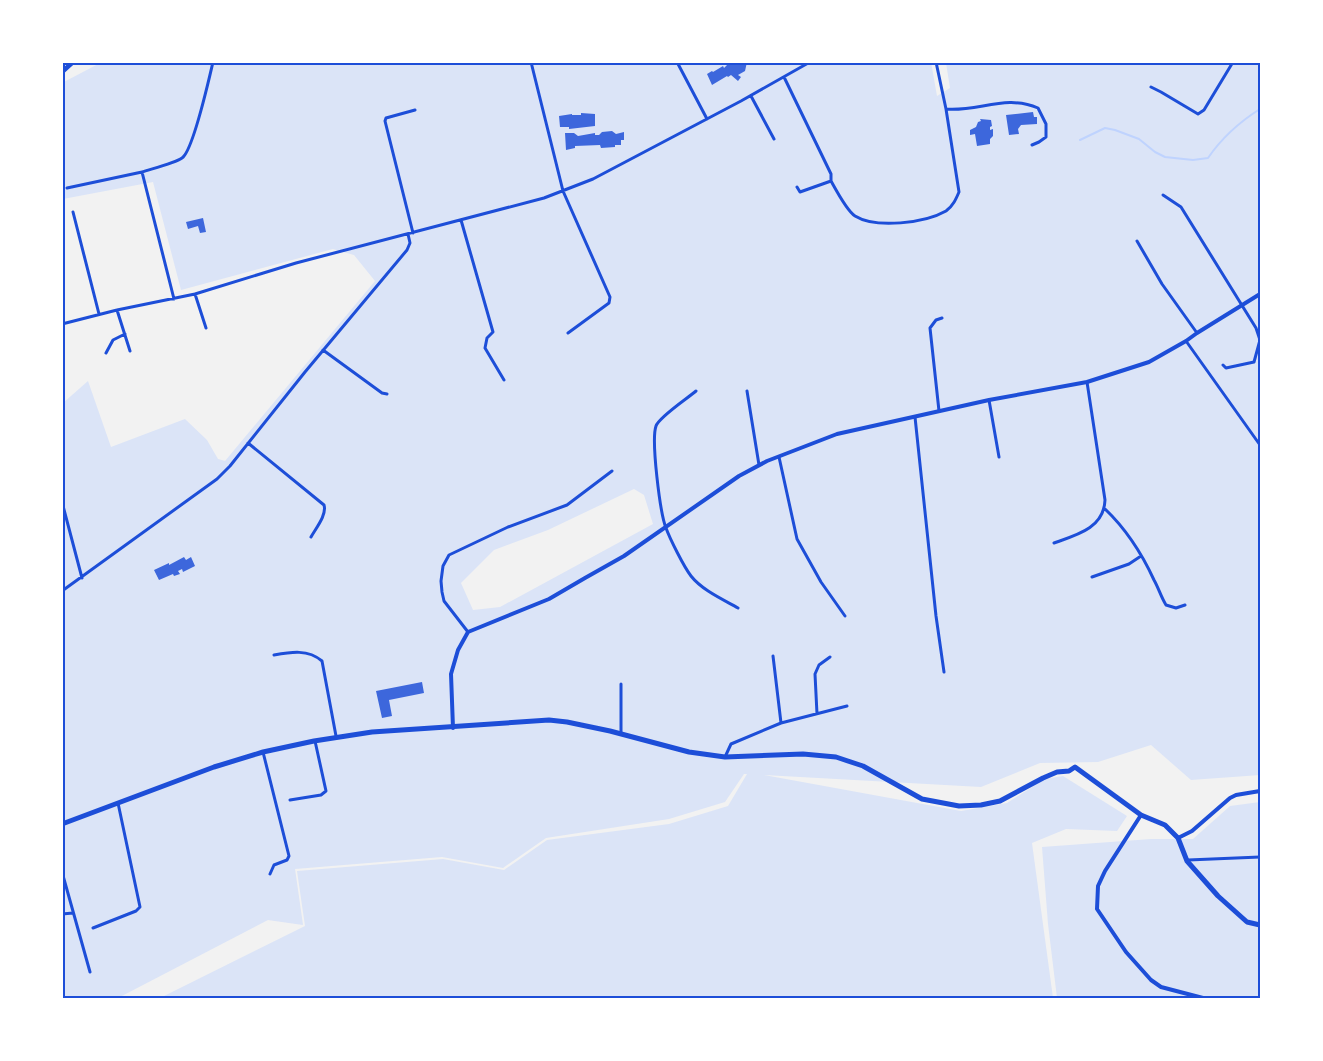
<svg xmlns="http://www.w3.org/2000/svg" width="1323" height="1061" viewBox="0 0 1323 1061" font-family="Bitter,serif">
	<rect width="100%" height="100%" fill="#f2f2f2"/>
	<path fill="#dbe4f7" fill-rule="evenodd" d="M102,62H931L937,96L950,88L946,63H1260V775L1191,780L1151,745L1098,762L1040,763L981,787L764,775L961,811L1007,803L1045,779L1063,776L1127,816L1117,831L1066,829L1032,843L1053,998H160L305,926L297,871L443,859L504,870L547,840L669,824L728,806L747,774H744L725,802L669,819L546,838L503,868L442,857L295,869L303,925L268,920L118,998H63V403L88,381L111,447L185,419L207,440L218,459L225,461L375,281L354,255L333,249L181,290L153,182L63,199L62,83ZM634,489L644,495L653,524L500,607L473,610L461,583L494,550L548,530Z
		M1260,802V998H1057L1048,924L1042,847L1151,839H1193L1230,806Z"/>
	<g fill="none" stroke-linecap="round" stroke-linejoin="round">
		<path stroke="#bfd3fe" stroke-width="2" d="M1080,140L1105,128L1115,130L1139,139L1155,152L1165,157L1193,160L1208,158C1221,139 1241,121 1260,109"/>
	</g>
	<path fill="#3d67dc" d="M730,62H747L745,71L738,75L741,77L738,81L731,75L728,77L727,76L712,85L707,74L712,71L713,72L723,66L724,68Z
		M1033,112L1034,117H1037V124L1021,125L1018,129L1019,134L1009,135L1006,115Z
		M581,113L595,114V126L569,129V127H560L559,116L572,114V115H581Z
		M980,119L991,120L992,126L990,127V130L993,129V136L990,139V144L977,146L975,134L970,135V130L976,127L978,122L981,121Z
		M612,131L616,134L624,132V140H621V145H615V147L601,148L600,145L575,146V148L566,150L565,133H574L578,136L595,133V135H599L602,132Z
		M203,218L206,232L200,233L198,226L188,229L186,222Z
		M184,557L186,560L191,557L195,566L183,572L182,569L178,571L180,574L174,576L173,574L159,580L154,570L169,563V565Z
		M422,682L424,693L389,700L392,716L382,718L376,691Z"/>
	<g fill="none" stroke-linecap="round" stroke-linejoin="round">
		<path stroke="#1d4ed8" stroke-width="3" d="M531,62L563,191L610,297L609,303L568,333
			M677,62L707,119
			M784,77L831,174V181L800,192L797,187
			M1151,87L1161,92L1198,114L1204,110L1233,62
			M751,96L774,139
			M946,109C978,112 1006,94 1038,108L1046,124V137L1039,142L1032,145
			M831,181C836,190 847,211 855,216C876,229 925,223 946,211C953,206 956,199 959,192L946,109L936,62
			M67,188L142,172
			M1163,195L1181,207L1256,328L1260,340L1254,362L1226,368L1223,365
			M73,212L99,314
			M461,220L493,332L487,338L485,348L504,380
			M413,233L385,121L386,118L415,110
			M1137,241L1162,284L1197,333
			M195,294L206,328
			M174,299L142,172C151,169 175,163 182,158C193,151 209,79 213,62
			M117,310L130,351
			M62,324L117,310L195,294L296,263L544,198L593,179L741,101L810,62
			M1186,341L1260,445
			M323,350L382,393L387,394
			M106,353L113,340L125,334
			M696,391C688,398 659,417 656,426C651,440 660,513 666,528C670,539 684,567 691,576C702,590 722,599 738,608
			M747,391L759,465
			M989,400L999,457
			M939,411L930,328L936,320L942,318
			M915,417L936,616L944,672
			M248,443L324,505C327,515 316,528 311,537
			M779,457L797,539L821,582L845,616
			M62,502L82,578
			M1105,509C1126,529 1142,554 1154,580C1159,589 1161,597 1166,605L1176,608L1185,605
			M1054,543C1077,535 1104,528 1105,500L1087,382
			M1092,577L1129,564L1141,556
			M62,591L217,479L230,466L305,372L407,250L410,243L408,234
			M468,632L444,601L442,592L441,581L443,566L449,555L508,527L567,505L612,471
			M274,655C291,652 308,649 322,661L336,736
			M773,656L781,723
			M621,684V733
			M817,714L815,674L819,665L830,657
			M263,752L289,856L287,860L274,865L270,874
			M725,757L731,744L781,723L847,706
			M290,800L321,795L326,791L315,741
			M1188,860L1260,857
			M62,872L90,972
			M62,914L73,913
			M93,928L136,911L140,907L118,803"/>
		<path stroke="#1d4ed8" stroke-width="4" d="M453,728L451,674L458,650L468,632L549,599L585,578L624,556L739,476L767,461L837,434L989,400L1087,382L1149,362L1186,341L1197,333L1260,294
			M1141,815L1105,871L1098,886L1097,909L1126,952L1151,980L1161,987L1203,998
			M1178,838L1192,831L1230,798L1236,795L1260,791"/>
		<path stroke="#1d4ed8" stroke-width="4.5" d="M62,72L73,62"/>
		<path stroke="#1d4ed8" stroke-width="5" d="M62,824L214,767L263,752L314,741L372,732L549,720L567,722L610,731L689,752L725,757L803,754L836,757L863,766L922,799L959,806L981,805L1000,801L1043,778L1057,772L1069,771L1075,767L1141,815L1165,825L1178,838L1187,861L1218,896L1247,922L1260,925"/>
	</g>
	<rect width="1323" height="1061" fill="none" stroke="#ffffff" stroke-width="128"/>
	<rect x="64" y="64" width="1195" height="933" fill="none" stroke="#1d4ed8" stroke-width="2"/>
</svg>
